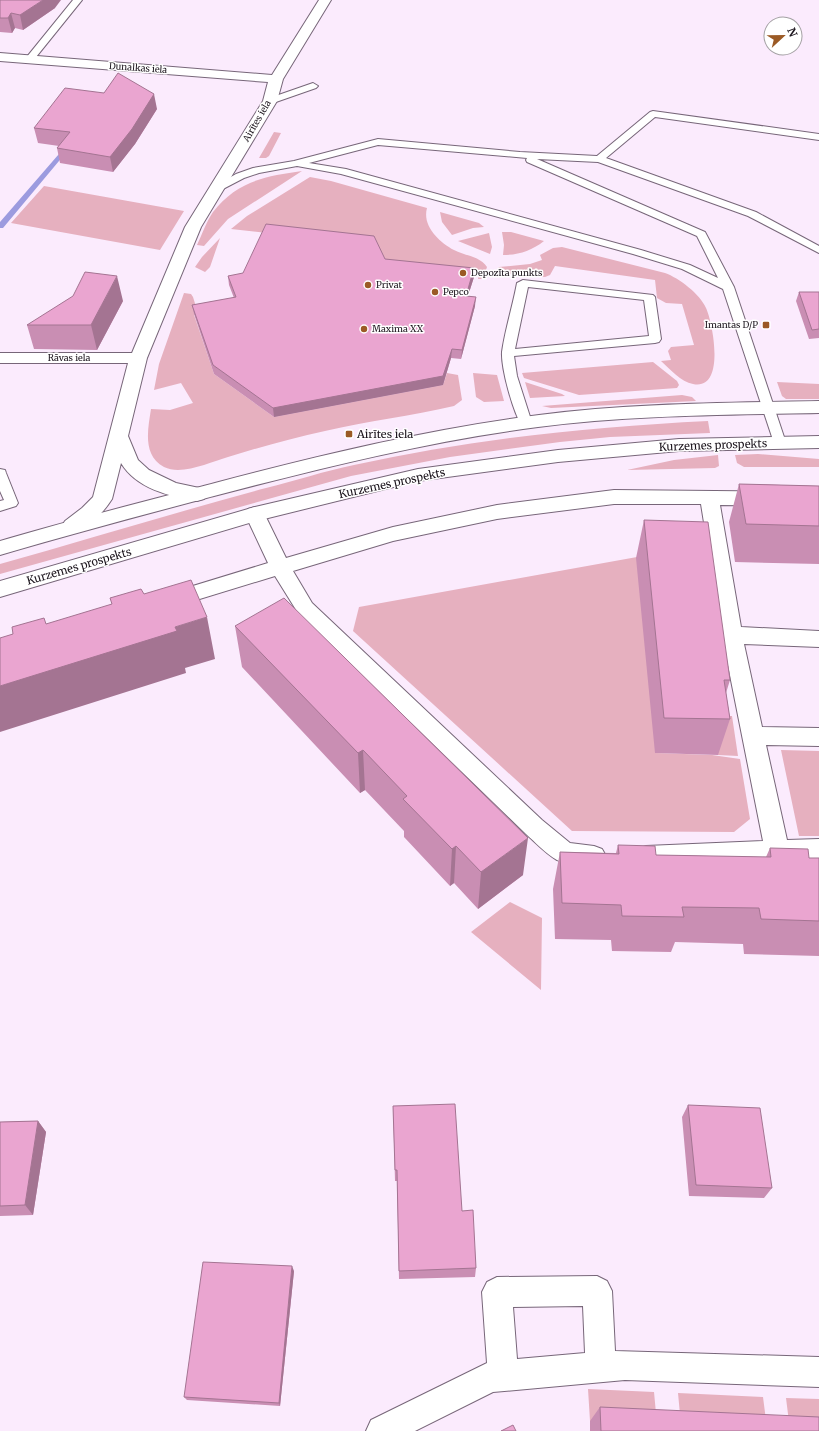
<svg xmlns="http://www.w3.org/2000/svg" width="819" height="1431" viewBox="0 0 819 1431" font-family="Merriweather,serif">
	<rect width="100%" height="100%" fill="#fbebfd"/>
	<path fill="#e6b0bf" d="M274,132L281,133L269,156L266,158H259Z
		M302,171L228,219L204,246L197,245C202,235 206,222 213,212C237,181 266,176 302,171Z
		M310,177L331,181L427,208C422,226 439,242 454,250C465,256 480,256 487,267L483,279H478L480,271L453,268L451,275L267,233L231,229L247,216Z
		M44,186L184,211L160,250L11,223Z
		M440,212L479,223L484,227L473,228L452,235L442,222Z
		M502,232H511L544,241C531,251 519,255 503,255L504,245Z
		M489,233L492,247L490,254L458,241Z
		M220,238L210,267L205,272L195,267L202,257Z
		M562,247L665,273C679,278 700,294 706,308C713,323 726,391 693,384C681,382 670,369 661,361L671,360L668,351L671,347L694,345L682,304L666,303L657,298L655,280L555,266L550,275L545,277L495,272L499,267L530,264L542,260L540,255L553,248Z
		M184,293L191,294L193,297L198,313L194,315L214,374L274,417L443,385L447,373L458,375L462,400L454,406C411,416 368,421 325,431C293,438 260,447 228,457C210,462 182,476 164,467C142,455 148,429 151,409L170,410L193,403L181,383L154,390L159,364Z
		M653,362L677,381L679,385L677,388L579,395L524,378L522,373Z
		M473,373L497,375L504,401L484,402L476,397Z
		M525,382L562,394L565,396L530,398Z
		M777,382L819,384V399H786L782,396Z
		M682,395L692,397L696,401L551,408L542,406Z
		M708,421L710,433L610,437L560,442L450,457L351,476L0,574V564C89,539 177,512 266,488C295,481 324,471 354,465C471,439 588,427 708,421Z
		M758,454L819,459V467H744L737,463L735,455Z
		M718,455L719,466L715,468L627,470L674,460Z
		M637,557L656,753L712,755L740,759L750,819L734,832L572,831L353,631L359,607Z
		M713,716H732L738,756L718,755Z
		M781,750L819,751V836H799Z
		M510,902L542,918L541,990L471,932Z
		M588,1389L654,1392L657,1424L590,1421Z
		M678,1393L763,1397L767,1428L681,1425Z
		M786,1398L819,1399V1431L790,1430Z"/>
	<g fill="none" stroke-linecap="round" stroke-linejoin="round">
		<path fill="#9c9bdf" fill-rule="evenodd" d="M67,146L70,148L69,149L3,228H0V222L65,147Z"/>
		<g stroke="#776679" stroke-width="2">
			<path id="service" d="M73,0H82L32,62H26L24,60L26,58Z
				M313,83L318,86L316,88L273,103H267L265,101L267,99Z
				M653,111L819,134V140L655,117L606,158L756,212L819,246V253L748,216L598,162L537,159L705,232L734,287L786,443L784,446L780,447L776,446L774,443L723,289L682,269L633,254L341,174L297,166L259,173L244,178L221,190H213L212,188L236,174L253,168L294,161L378,139L520,152L597,156L650,112ZM378,145L527,158L526,160L527,162L697,236L718,278L690,265L641,250L346,169L309,163Z
				M523,280L653,295L655,297L661,339L659,342L655,343L514,356L517,376L532,423L530,426H522C513,412 501,368 502,352C505,330 513,305 517,283ZM528,287L644,300L649,336L515,349Z
				M0,469L5,470L6,473L18,503L16,506L0,511V501L4,500L0,491Z"/>
		</g>
		<g stroke="#776679" stroke-width="2">
			<path id="minor" d="M319,0H331L283,79L277,101L201,227L147,358L128,436L138,460L149,470L176,483L204,489L207,494L204,499L197,501C169,496 137,489 121,463L112,499C103,513 83,536 65,531L62,526L65,521L82,508L93,497L128,363H0V353H132L185,227L263,101L268,82L0,61V53L272,75Z
				M614,490L819,492V506L720,505L741,627L819,631V647L744,644L762,727L819,728V746L766,745L787,840L819,839V859L646,866L638,863L634,856L638,849L646,846L763,841L722,635L701,504H614L497,519L393,541L293,571L312,603L542,820L570,843L594,846L602,849L606,856L602,863C592,867 567,866 557,860C546,854 535,842 526,834L298,613L275,576L167,609L160,606L157,601L160,596L268,563L245,514L248,509L255,507L262,509L286,558L393,527L497,505Z
				M597,1276L607,1281L612,1291L615,1351L819,1357V1387L625,1380L493,1392L415,1431H366L371,1420L487,1363L482,1292L487,1282L497,1277ZM583,1306L585,1353L517,1359L513,1307Z"/>
		</g>
		<g stroke="#776679" stroke-width="2">
			<path id="secondary" d="M819,401V413C725,415 631,415 538,427C429,441 321,468 214,496C143,515 71,534 0,555V541C71,520 143,502 215,483C321,455 429,429 539,415C632,403 725,403 819,401Z
				M819,436V448L679,451L558,462L418,481L256,521L0,597V581L255,507L418,469L558,450L679,439Z"/>
		</g>
		<use href="#service" fill="#fff" fill-rule="evenodd"/>
		<use href="#minor" fill="#fff" fill-rule="evenodd"/>
		<use href="#secondary" fill="#fff" fill-rule="evenodd"/>
	</g>
	<path fill="#c98eb3" d="M0,0L55,8L23,30L15,28L12,33L0,32Z
		M157,109L135,144L113,172L60,163L57,148L59,146L38,143L34,128Z
		M385,259L474,277L468,296L475,306L461,359L451,358L443,385L274,417L214,374L194,314L192,305L234,298L229,285L228,276Z
		M799,292H819V338L809,339L796,301Z
		M123,301L97,350L34,349L27,325Z
		M739,484L819,486V564L735,562L729,522Z
		M644,520L730,680L726,693L730,719L718,755L655,753L636,558Z
		M235,626L523,875L478,909L454,883L450,886L404,837V831L365,790L360,793L242,667Z
		M618,845L656,855L766,857L770,848L809,858H819V956L744,954L743,944L675,942L671,952L612,951L611,940L555,939L553,889L560,852L616,853Z
		M688,1105L772,1188L764,1198L689,1196L682,1117Z
		M393,1106L462,1211L476,1268L475,1277L399,1279L397,1181H395Z
		M38,1121L46,1132L33,1215L0,1216V1122Z
		M294,1271L280,1406L187,1400L184,1397Z
		M600,1407L819,1431H590V1421Z"/>
	<path fill="#a47492" d="M43,0H61L55,8L23,30L20,15Z
		M11,13L15,28L12,33L8,18Z
		M154,94L157,109L135,144L113,172L110,157Z
		M474,268V277L465,305L466,296Z
		M117,276L123,301L97,350L91,325Z
		M476,297L475,306L461,359L462,350Z
		M452,349L451,358L443,385L274,417L273,408Z
		M207,617L215,659L185,668L186,673L0,732V686L175,627Z
		M363,750L365,790L360,793L358,753Z
		M528,838L523,875L478,909L481,872Z
		M456,846L454,883L450,886L452,849Z
		M38,1121L46,1132L33,1215L25,1205Z
		M292,1266L294,1271L280,1406L279,1403Z"/>
	<path fill="#eaa5d0" stroke="#a47492" d="M0,0H43L20,15L11,13L8,18H0Z
		M118,73L154,94L132,129L110,157L57,148L70,132L34,128L65,88L104,93Z
		M266,224L374,236L385,259L474,268L466,296L476,297L462,350L452,349L443,376L273,408L213,365L192,305L236,297L228,276L243,273Z
		M85,272L117,276L91,325H27L73,296Z
		M799,292H819V329L812,330Z
		M739,484L819,486V526L746,524Z
		M644,520L708,522L730,680H724L730,719L664,718Z
		M191,580L207,617L175,627L177,631L0,686V638L13,634L12,627L44,618L46,624L112,604L110,598L141,589L144,594Z
		M284,598L528,838L481,872L456,846L452,849L403,799L407,796L363,750L358,753L235,626Z
		M618,845L655,846L656,855L771,857L770,848L808,849L809,858H819V921L761,919L759,908L682,907L684,917L622,916L621,905L562,903L560,852L619,854Z
		M455,1104L462,1211L473,1210L476,1268L399,1271L397,1170H395L393,1106Z
		M688,1105L760,1108L772,1188L696,1185Z
		M38,1121L25,1205L0,1206V1122Z
		M203,1262L292,1266L279,1403L184,1397Z
		M600,1407L819,1417V1431H601Z
		M513,1425L516,1431H501Z"/>
	<g fill="#9b5a25" stroke="#fff" stroke-width="1.5">
		<circle cx="463" cy="273" r="4"/>
		<circle cx="368" cy="285" r="4"/>
		<circle cx="435" cy="292" r="4"/>
		<rect x="762" y="321" width="8" height="8" rx="2"/>
		<circle cx="364" cy="329" r="4"/>
		<rect x="345" y="430" width="8" height="8" rx="2"/>
	</g>
	<g text-anchor="middle" stroke-width="3" stroke-linejoin="round" paint-order="stroke">
		<g font-size="9" fill="#1b141c" stroke="#fff">
			<text transform="translate(138 68) rotate(4)" y="3">Dunalkas iela</text>
			<text transform="translate(257 121) rotate(-60)" y="3">Airītes iela</text>
			<text x="69" y="361">Rāvas iela</text>
		</g>
		<g font-size="9" fill="#1b141c" stroke="#fff" text-anchor="start">
			<text x="471" y="276">Depozīta punkts</text>
			<text x="376" y="288">Privat</text>
			<text x="443" y="295">Pepco</text>
			<text x="758" y="328" text-anchor="end">Imantas D/P</text>
			<text x="372" y="332">Maxima XX</text>
		</g>
		<g font-size="11" fill="#1b141c" stroke="#fff" text-anchor="start">
			<text x="357" y="438">Airītes iela</text>
		</g>
		<g font-size="11" fill="#1b141c" stroke="#fff">
			<text transform="translate(713 445) rotate(-2)" y="4">Kurzemes prospekts</text>
			<text transform="translate(392 483) rotate(-12)" y="4">Kurzemes prospekts</text>
			<text transform="translate(79 566) rotate(-16)" y="4">Kurzemes prospekts</text>
		</g>
	</g>
	<g transform="translate(783 36) rotate(68)"><circle r="19" fill="#ffffff" stroke="#a4a1a4"/>
	<path d="M0-3L7 15L0 10L-7 15Z" fill="#9b5a25"/>
	<text y="-6" font-size="11" font-weight="bold" text-anchor="middle" fill="#1b141c">N</text>
	</g>
</svg>
